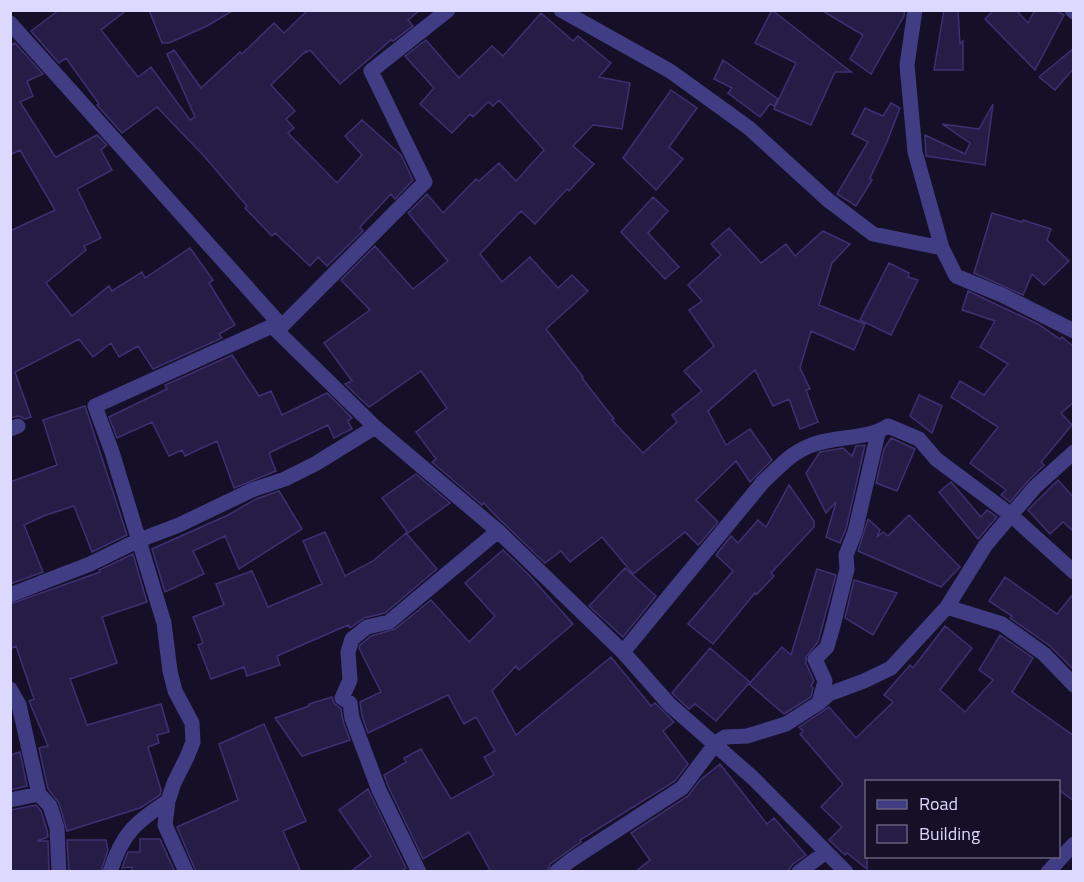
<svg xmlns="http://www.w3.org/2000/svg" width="1084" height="882" viewBox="0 0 1084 882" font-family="'Titillium Web',sans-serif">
	<rect width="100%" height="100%" fill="#151027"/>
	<path fill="#261d47" stroke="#3e3072" stroke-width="1.5" d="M59,10H127L101,30L138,77L151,67L190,120L195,117L167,54L174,50L201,88L240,52L242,54L274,23L284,33L308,10H420L408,20L413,26L393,41L391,40L340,84L310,50L307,52L306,51L271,85L295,111L286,119L294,128L288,133L337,183L362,155L345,136L362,120L401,155L413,180L395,199L391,194L360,227L363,231L327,266L318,257L310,266L275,233L272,236L245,208L247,206L203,155L157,107L122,133L97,105L99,104L66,58L59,63L31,31Z
		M149,10H234L207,26L169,43H162Z
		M772,10L851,72H835L811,125L774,109L796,63L755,43Z
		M821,10H905L904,16L871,74L850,59L863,35Z
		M944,10H958L960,44L963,41V70H934Z
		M994,10H1016L1028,23L1035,10H1055L1064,15L1035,70L985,19Z
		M541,13L573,41L578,36L611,63L599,77L630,83L622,129L593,125L573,146L594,164L569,191L567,189L535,224L521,211L480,254L502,282L530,257L558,288L572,275L588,291L546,329L583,377L582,378L614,419L612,420L643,453L677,422L672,415L702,391L684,371L714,346L689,310L702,301L688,285L721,255L711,244L729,228L761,263L786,244L795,256L823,231L850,244L832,263L819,305L865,324L854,350L811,331L800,368L810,389L806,390L818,422L800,429L789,399L773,406L755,370L708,411L726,445L750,429L772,460L750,482L736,461L696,500L718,522L702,541L698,545L685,532L633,574L602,537L570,562L561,551L545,563L494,514L484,503L482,505L432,462L436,459L416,432L447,408L421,371L369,407L345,384L352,381L324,343L370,310L341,280L375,246L413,289L448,261L408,213L427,194L443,213L476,179L479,181L499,163L516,181L544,150L499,100L493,106L488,102L473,117L470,114L452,133L420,104L434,88L405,56L426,40L459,78L492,46L503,56Z
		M15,43L43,74L27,81L33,96L20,102L54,155L56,157L97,135L107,145L101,150L112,170L77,189L101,238L84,246L86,250L46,283L72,316L109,286L112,291L142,272L145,278L190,248L213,280L209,283L235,325L219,334L222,338L153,369L138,346L119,357L111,343L93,357L79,339L15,372L31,417L25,419L19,416L10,418V231L55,210L20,150L10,155V46Z
		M1074,48V68L1055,90L1039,77Z
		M723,60L778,99L774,106L770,104L760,117L728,93L732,88L714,79Z
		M671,90L697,108L669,147L683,159L656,190L623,158Z
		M891,103L900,108L887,142L870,178L872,180L856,206L837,194L868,142L852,134L865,108L883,116Z
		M993,104L985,165L926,156L925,135L965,154L970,143L942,124L979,129Z
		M653,197L668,211L648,233L679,267L665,279L621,232Z
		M992,213L1022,222L1023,220L1051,229L1047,240L1069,261L1044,285L1032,274L1023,295L974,273Z
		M889,263L909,273L908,277L918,280L891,335L860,320Z
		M968,291L1038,324L1060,339L1062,337L1074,347V402L1061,413L1072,425L1041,462L1044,465L1028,481L1010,502L1001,495L1006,490L970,463L998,427L951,397L960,381L984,395L1008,364L980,347L995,321L962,310Z
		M232,355L259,396L271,391L282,415L327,393L352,418L348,421L352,429L334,438L328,425L269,453L276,471L234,488L217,441L185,456L182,450L169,456L152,422L117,438L109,417L167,389L165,385Z
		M919,395L942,406L932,433L910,416Z
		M85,406L127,535L92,552L74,506L46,515L24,525L43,572L10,584V482L57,465L43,420Z
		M891,438L915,449L897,491L876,483L884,449Z
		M865,445L846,529L840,543L826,537L836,502L826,513L806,473L820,452L843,448L852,456L856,446Z
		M416,474L450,503L408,533L382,498Z
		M1058,480L1074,498V532L1063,522L1050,534L1028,510Z
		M951,482L981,517L987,510L997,517L978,539L939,492Z
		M789,485L814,521V527L771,573L774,576L757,594L755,593L713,644L688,624L733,571L716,555L731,536L738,543L758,520L766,527Z
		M279,491L302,529L239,569L225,536L193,551L204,574L165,592L152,549L228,515L256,499Z
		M909,515L960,567L941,587L858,551L868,519L880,530L877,537L883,532L888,536Z
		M325,532L345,576L373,561L406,533L437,569L385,613L364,618L350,628L348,625L277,656L280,665L247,676L244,667L211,679L198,645L203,643L193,617L224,605L216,584L252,571L268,607L322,584L303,541Z
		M503,550L529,575L573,624L519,670L516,666L492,691L516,735L611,657L651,706L655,703L674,722L663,731L688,764L675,781L580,840L581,842L550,864L547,872H491L469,832L423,859L388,786L384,775L406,762L404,758L421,749L451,799L494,775L484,757L495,751L476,717L464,724L448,695L368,733L362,716L360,702L381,692L359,648L360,645L371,636L395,629L431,600L469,642L495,616L465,583Z
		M133,554L147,602L102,617L117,663L70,679L87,725L161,704L169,732L157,735L159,743L148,747L161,790L160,795L140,808L67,831L59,803L48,789L39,748L48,746L29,701L34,699L16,646L10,649V604L100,572L99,570Z
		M625,568L656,596L623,637L589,606Z
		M817,569L836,575L818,642L806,657V663L814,681L811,686L813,688L811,697L784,714L749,684L782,647L791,655Z
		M1005,577L1057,614L1074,593V670L1050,646L1010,618L1012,616L989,601Z
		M854,580L897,593L873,635L845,618Z
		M945,626L972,648L940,690L965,712L993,680L979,670L1000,635L1033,658L1012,692L1074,736V801L1059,790V782H867V869L847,853L845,855L829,840L842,827L821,807L843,784L800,734L803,731L799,727L829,707L856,738L893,702L884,695L910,665L913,668Z
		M710,648L750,682L716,721L695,704L689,709L672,693Z
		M332,697L334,703L341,709L343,721L350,740L302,756L275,718L309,706V704Z
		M264,724L306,821L283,831L301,872H196L177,827L238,800L219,744Z
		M20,752L27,786L10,790V755Z
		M720,764L767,824L774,818L806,855L793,864L787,872H635L650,860L631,833L688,796L700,780Z
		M368,789L406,868L401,872H350L371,856L339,810Z
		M36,805L41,811L47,830L48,837L37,841H48L49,872H10V810Z
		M140,839H160L175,872H132V867L122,868L128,852H140Z
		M67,840H106L108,850L101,871L69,872Z"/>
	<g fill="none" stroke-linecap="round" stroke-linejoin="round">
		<path stroke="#413d84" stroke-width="15" d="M561,10L670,71L720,107L749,128L828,200L873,234L942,248L956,276L1002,295L1074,331
			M915,10L907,65L915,152L942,248
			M1072,10L1074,12
			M10,23L279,323L277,331L375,427L498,531L623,652L669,704L753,778L846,872
			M277,331L425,182L371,71L448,10
			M10,429L18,426
			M10,595L90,564L137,541L179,525L252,490L285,479L315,464L375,427
			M947,607L1002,624L1044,654L1074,685
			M623,652L763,482C777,469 790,454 807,447C832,435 864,441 888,426L919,439L936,459L1011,515L1074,572
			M10,689L19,705L39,794L50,806L57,828L59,872
			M819,703L825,681L815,659L827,647L833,626L847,569L846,555L855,532L878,433
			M10,800L39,794
			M110,872C122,833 136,822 168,801
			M186,872L165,825L168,801L174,783L187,757L193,742L192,723L175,691L170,671L164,623L112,452L95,406L279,323
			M419,872L379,790L352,718L350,703L342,698L350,680L348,652L352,639L367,627L389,622L498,531
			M556,872L571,860L682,788L716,743L725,737L747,736L786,724L819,703L829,694L864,681L891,668L947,607L985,546L1011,515L1035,487L1074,452
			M799,872L826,852
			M1048,872L1074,844"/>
	</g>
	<rect width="1084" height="882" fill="none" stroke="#ddd8fd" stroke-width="24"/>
	<rect x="865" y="780" width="195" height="78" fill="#151027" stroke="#65607d" stroke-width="1.5"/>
	<rect x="877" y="800" width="30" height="9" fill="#413d84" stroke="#65607d" stroke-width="1.5"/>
	<text x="919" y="810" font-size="18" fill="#ddd8fd">Road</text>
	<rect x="877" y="825" width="30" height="18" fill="#261d47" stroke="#65607d" stroke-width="1.5"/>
	<text x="919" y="840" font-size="18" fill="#ddd8fd">Building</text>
</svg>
